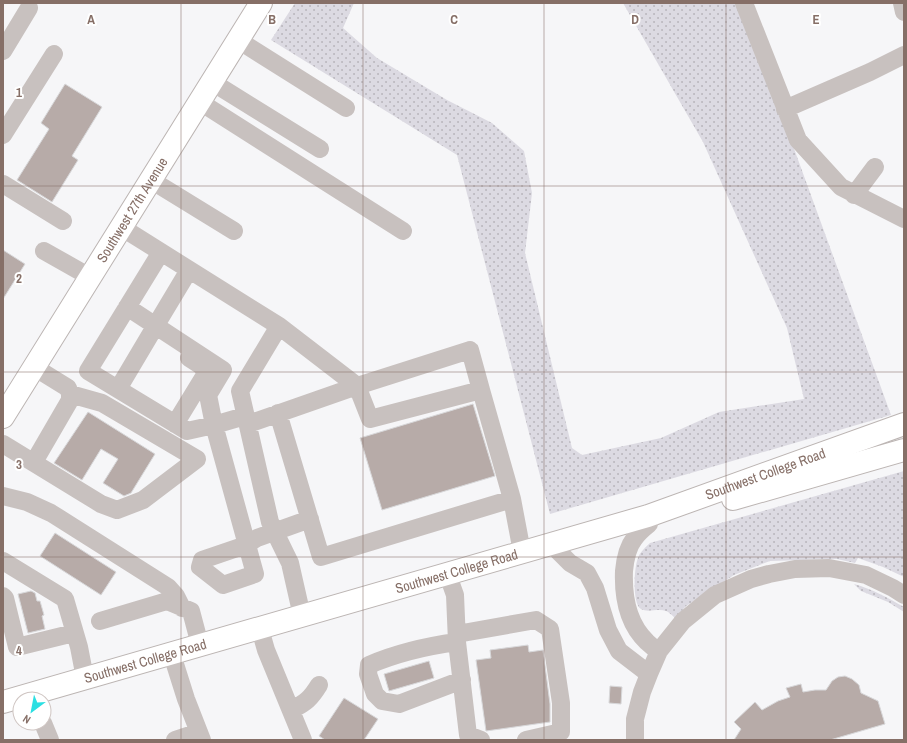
<svg xmlns="http://www.w3.org/2000/svg" width="907" height="743" viewBox="0 0 907 743" font-family="'Archivo Narrow',sans-serif">
	<defs>
		<pattern id="grass-dots" width="8" height="8" patternUnits="userSpaceOnUse"><rect width="8" height="8" fill="#dcdae2"/><path d="M2 2h.1M6 6h.1" fill="none" stroke="#b8b5bb" stroke-width="1.8" stroke-linecap="round"/></pattern>
	</defs>
	<rect width="100%" height="100%" fill="#f6f6f8"/>
	<path fill="url(#grass-dots)" d="M295,3H354L343,28L377,58L447,100L492,123L524,151L532,193L525,253L572,448L582,455L661,438L719,412L804,399L787,328L703,142L623,3H741L891,415L550,514L457,155L271,40Z
		M904,471V577L883,567L858,558L855,563L837,559L770,561L734,575L686,606L675,618C673,616 669,612 666,611C658,608 648,613 641,609C632,604 634,567 638,558C640,552 645,548 650,543Z
		M854,584C872,589 888,598 904,607V612L888,602L861,591Z"/>
	<path fill="#b7aba8" stroke="#d8d8da" d="M65,84L102,107L72,156L78,160L52,202L17,180L49,129L41,123Z
		M3,250L25,264L3,299Z
		M473,404L495,476L382,510L360,438Z
		M88,412L155,454L131,493L124,496L103,483L118,459L101,449L82,480L54,463Z
		M55,533L116,572L101,595L40,556Z
		M31,591L35,593L37,601H40L44,615L42,616L45,629L28,633L18,594Z
		M528,645L529,652L543,650L550,704V722L486,731L476,660L491,658L490,650Z
		M429,661L434,678L389,691L384,674Z
		M845,676L852,679L859,685L861,693L878,701L885,724L830,740H734L741,729L734,722L755,702L762,710L778,701L790,697L786,688L801,684L803,692L815,690H826L832,681L838,677Z
		M610,686L622,687L621,704L609,703Z
		M344,698L378,719L364,740H325L319,736Z"/>
	<g fill="none" stroke-linecap="round" stroke-linejoin="round">
		<g stroke="#bcb5b3" stroke-width="24">
			<g id="major">
				<path id="s1" d="M3,417L261,3"/>
				<path d="M733,499L904,450"/>
				<path id="s2" d="M3,702L648,516L904,424"/>
			</g>
		</g>
		<path stroke="#c8c1bf" stroke-width="18" d="M744,3L798,140L841,187L904,219
			M902,3L904,12
			M238,40L346,108
			M3,51L29,8
			M212,82L320,149
			M200,102L403,231
			M785,109L870,72L904,55
			M3,135L54,54
			M151,180L234,231
			M3,184L63,221
			M854,195L875,167
			M121,227L279,326L357,386
			M44,251L90,277
			M127,307L223,370L208,395L214,425L187,431L88,371L161,252
			M279,326L240,391L270,522L290,563L302,616
			M34,367L68,388L70,394V400L34,462
			M118,389L156,325L189,270
			M481,390L470,350L357,386L370,419L481,390L512,499L522,552
			M278,413L321,557L512,499
			M245,416L214,425L255,574L223,585L200,567L202,560L246,545L257,538L310,519
			M175,424L205,375L203,367L189,358
			M248,424L357,386
			M3,444L101,504L117,510L143,500L197,459L102,403L70,394
			M3,496L27,502L51,513L168,587L176,596L182,608
			M649,524C644,528 638,533 634,539C627,548 625,560 624,571C623,596 628,624 647,642C651,646 655,649 659,651
			M557,550L570,563L587,573L595,588L608,630L619,651L649,674
			M3,561L65,599L79,647L85,678
			M450,581L455,595L457,642L468,735L481,740
			M3,596L5,598L17,647L74,633
			M100,621L167,601L191,611L200,645
			M457,634L536,620L550,629L561,703V732L526,740
			M262,636L266,650L303,740
			M457,642C427,646 397,653 369,665L368,674L375,694L382,701L399,704L462,680
			M174,661L186,699L202,740
			M291,710C306,703 311,698 319,685
			M43,723L50,740
			M175,740L199,732
			M635,740V719L642,692L649,674L659,651L683,621L715,595L751,579L769,574L795,569L829,568L866,575L893,588L904,595"/>
		<use href="#major" stroke="#fff" stroke-width="22"/>
	</g>
	<path fill="none" stroke="#866f67" stroke-width="1" stroke-opacity="0.55" d="M181,3V740M363,3V740M544,3V740M726,3V740M3,186H904M3,372H904M3,557H904"/>
	<g text-anchor="middle" stroke-width="4" stroke-linejoin="round" paint-order="stroke">
		<g font-size="14" fill="#866f67" stroke="#fff">
			<text dy="5" stroke="none"><textPath href="#s1" startOffset="244">Southwest 27th Avenue</textPath></text>
			<text dy="5" stroke="none"><textPath href="#s2" startOffset="796">Southwest College Road</textPath></text>
			<text dy="5" stroke="none"><textPath href="#s2" startOffset="472">Southwest College Road</textPath></text>
			<text dy="5" stroke="none"><textPath href="#s2" startOffset="148">Southwest College Road</textPath></text>
		</g>
	</g>
	<g font-size="13" text-anchor="middle" font-weight="bold" fill="#866f67" stroke="#fff" stroke-width="4" stroke-linejoin="round" paint-order="stroke">
		<text x="91" y="24">A</text>
		<text x="272" y="24">B</text>
		<text x="454" y="24">C</text>
		<text x="635" y="24">D</text>
		<text x="816" y="24">E</text>
		<text x="19" y="97">1</text>
		<text x="19" y="283">2</text>
		<text x="19" y="469">3</text>
		<text x="19" y="655">4</text>
	</g>
	<rect width="907" height="743" fill="none" stroke="#866f67" stroke-width="8"/>
	<g transform="translate(32 711) rotate(212)"><circle r="19" fill="#ffffff" stroke="#cfc5c2"/>
	<path d="M0-3L7 15L0 10L-7 15Z" fill="#2cdfe2"/>
	<text y="-6" font-size="11" font-weight="bold" text-anchor="middle" fill="#866f67">N</text>
	</g>
</svg>
